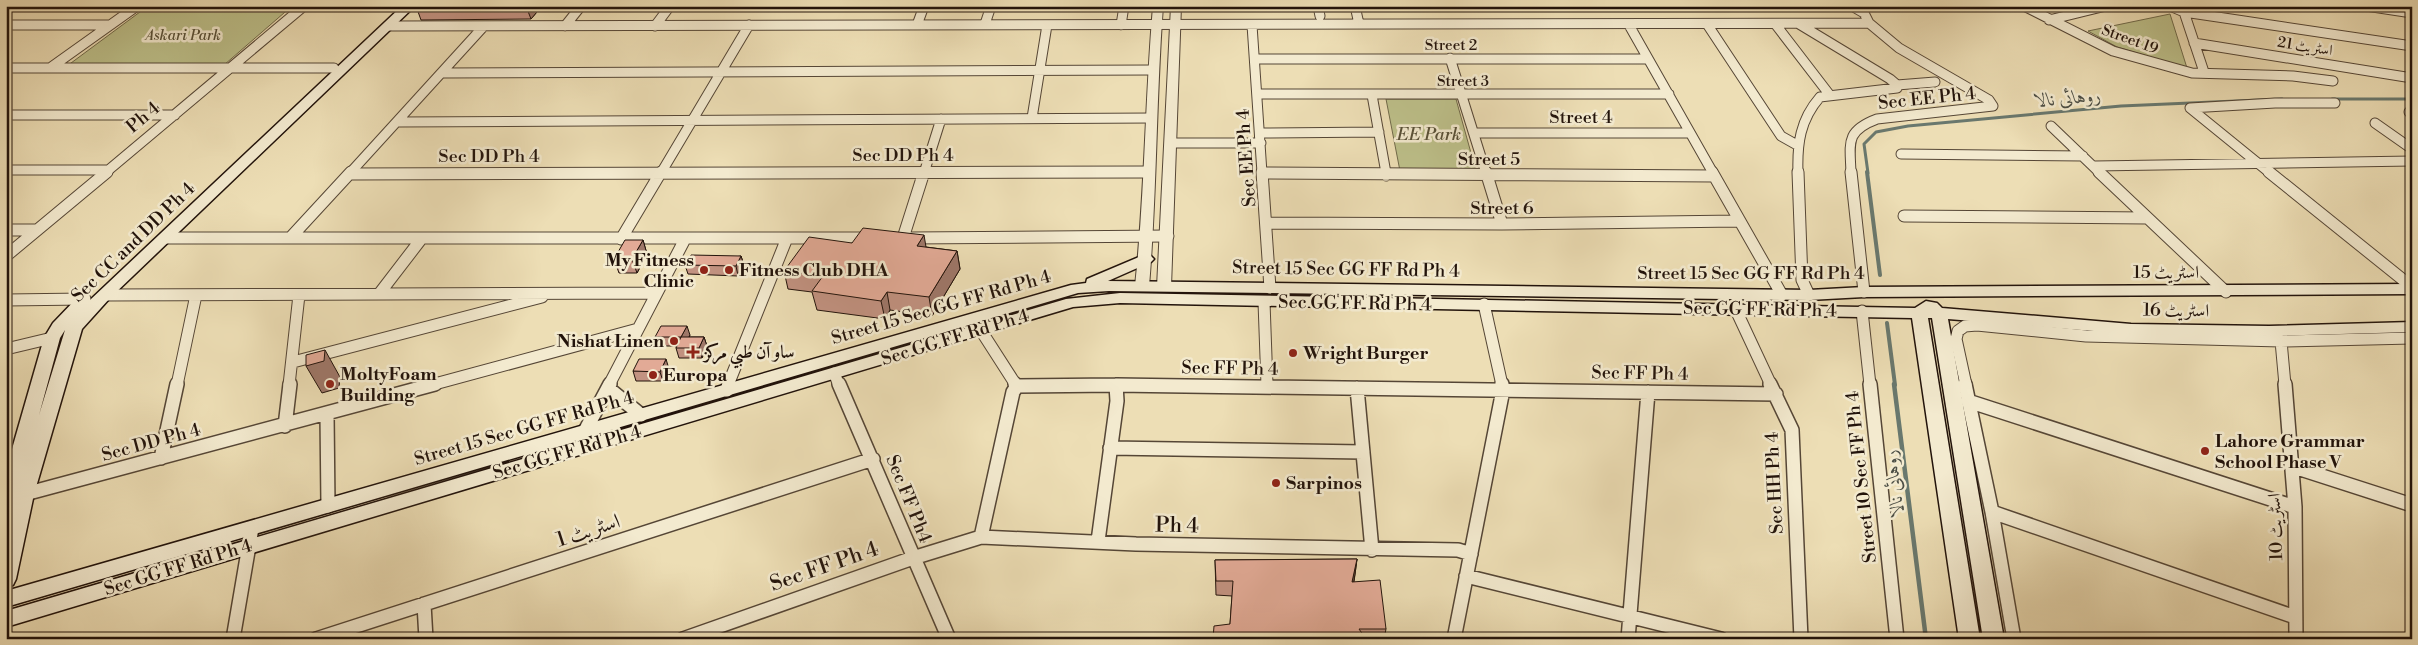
<svg xmlns="http://www.w3.org/2000/svg" width="2418" height="645" viewBox="0 0 2418 645" font-family="'Libre Bodoni',Amiri,serif">
	<rect width="100%" height="100%" fill="#eddeb5"/>
	<filter id="stains"><feTurbulence type="fractalNoise" baseFrequency=".004" numOctaves="4"/><feColorMatrix values="0 0 0 0 .2 0 0 0 0 .09 0 0 0 0 .02 0 0 0 .5 -.17"/></filter>
	<radialGradient id="worn" r=".72"><stop offset=".6" stop-color="#630" stop-opacity="0"/><stop offset="1" stop-color="#630" stop-opacity=".3"/></radialGradient>
	<path fill="#bdc08a" stroke="#706a4a" d="M148,6H292L224,65L67,66Z
		M2170,14L2187,68L2117,47L2088,31Z
		M1386,99H1456L1476,171H1400Z"/>
	<g fill="none" stroke-linecap="round" stroke-linejoin="round">
		<path stroke="#69786e" stroke-width="3" d="M2332,99H2412
			M1868,173L1864,144L1876,132L1908,126L2121,106L2282,99"/>
		<path stroke="#69786e" stroke-width="4" d="M1867,172L1880,275
			M1887,323L1895,385"/>
		<path stroke="#69786e" stroke-width="4.5" d="M1894,384L1926,639"/>
		<g stroke="#554636" stroke-width="11">
			<path id="minor-far2" d="M1318,6L1320,16
				M1355,6L1359,24
				M2024,6L2113,51L2192,73L2293,76L2333,81
				M2170,6L2184,12L2412,46
				M2366,6L2412,13
				M2184,12L2204,72
				M2049,20L2106,6
				M985,24L991,6
				M1707,24L1781,136L1797,145
				M6,25H110
				M917,25L924,6
				M1121,25L1124,6
				M1252,25L1262,173
				M1629,25L1713,173
				M1776,25L1829,94
				M388,26L1869,23
				M565,26L581,6
				M655,26L670,6
				M2194,43L2412,78
				M1450,58L1486,173
				M1255,59H1648
				M6,68H334
				M50,68L137,6
				M443,73L1153,70
				M1897,85L1935,82
				M1258,94H1669
				M1372,95L1386,173
				M2190,108L2270,173
				M2190,108L2275,103H2335
				M2412,109L2409,112L2412,115
				M6,115H175
				M1032,118L1047,25
				M398,122L1152,118
				M2375,123L2412,149
				M2051,126L2100,173
				M1261,133L1379,132
				M1474,133H1689
				M1171,143H1261
				M1901,154L2083,156
				M2095,166L2412,161
				M6,170H108
				M105,173L304,6
				M350,173L484,26
				M661,173L749,25
				M807,173L1149,172
				M924,173L941,119
				M1798,173C1797,144 1800,120 1820,97L1897,88V85L1890,79L1799,24
				M1851,173C1850,143 1845,131 1877,119L1993,106L1989,100L1899,48L1869,23L1864,13L1852,6"/>
		</g>
		<g stroke="#554636" stroke-width="13">
			<path id="minor-far1" d="M1262,172L1270,288
				M1385,172L1386,175
				M1486,172L1502,224
				M1712,172L1782,295
				M1798,172L1802,280L1809,295
				M1851,172L1864,292
				M2099,172L2226,292
				M2269,172L2412,287
				M1264,173L1714,176
				M350,174L1149,172
				M1904,216L2147,218
				M1267,223L1502,224L1738,221
				M6,230H36
				M291,237L351,172
				M166,238H869
				M903,238L924,172
				M910,238L1168,236
				M621,239L661,172
				M6,256L107,172
				M379,294L422,238
				M104,295L656,293
				M6,300L85,299
				M1264,302L1267,385
				M1484,304L1502,385
				M1735,308L1771,385
				M1862,311L1870,385
				M980,329L1016,385
				M2276,337L2281,341L2285,385
				M6,349L52,338
				M293,362L542,297
				M834,373L839,385
				M177,385L196,295
				M289,385L299,295
				M431,385L638,329
				M609,385L685,239
				M728,385L787,238
				M1966,385L1956,339L1958,331L1965,326L1977,325L2086,336L2281,341L2412,338"/>
		</g>
		<g stroke="#554636" stroke-width="16">
			<path id="minor" d="M839,384L949,639
				M1267,384V387
				M1770,384L1792,430L1801,639
				M1870,384L1897,639
				M1965,384L1992,512L2014,639
				M2285,384L2295,507L2296,639
				M1017,386L1116,385L1776,394
				M608,388L641,415
				M1357,388L1372,550
				M727,390L729,384
				M1968,401L2295,507
				M327,414L328,506
				M285,426L290,384
				M585,431L610,384
				M1110,448L1363,452
				M161,458L177,384
				M2291,466L2412,505
				M25,494L435,384
				M1992,512L2295,617
				M981,537L1013,392L1017,386L1015,384
				M1098,541L1117,401L1116,385
				M1466,576L1721,639
				M424,604L426,639
				M233,639L252,528
				M316,639L873,459
				M683,639L913,558L981,537L1136,544L1458,550L1471,554
				M1454,639L1503,390L1502,384
				M1628,639L1648,392"/>
		</g>
		<g stroke="#554636" stroke-width="2">
			<path id="tertiary" d="M1153,6H1163C1156,99 1157,193 1149,286L1142,290L1135,286C1145,193 1145,99 1153,6Z
				M1171,6H1181L1171,287L1164,291L1157,287Z"/>
		</g>
		<g stroke="#22130b" stroke-width="3">
			<path id="secondary" d="M402,6H415L110,298L82,329L34,494L16,579L13,585L6,587V534L12,509L6,511V470L44,338L53,323L77,298L83,296L90,300ZM65,330L39,415L60,338Z
				M1146,254L1151,256L1154,259L1151,262L1108,281L1809,290L1864,287L2412,284V294L1864,297L1809,300L1109,291L1078,293L6,607V591L1071,285L1086,283L1087,279Z
				M1120,293L1915,308L1926,301L1937,303L1942,308L2131,324L2269,326L2412,322V332L2269,336L2131,334L1948,319L2004,639H1983L1932,318H1928L1980,639H1959L1912,318L1120,303L1073,307L6,627V611L1066,299Z"/>
		</g>
		<use href="#minor-far2" stroke="#f3eacf" stroke-width="9"/>
		<use href="#minor-far1" stroke="#f3eacf" stroke-width="11"/>
		<use href="#minor" stroke="#f3eacf" stroke-width="13"/>
		<use href="#tertiary" fill="#f3eacf" fill-rule="evenodd"/>
		<use href="#secondary" fill="#f3eacf" fill-rule="evenodd"/>
	</g>
	<path fill="#c29281" stroke="#22130b" d="M416,6H542L531,19L421,20Z
		M643,240L647,254L637,273H619L614,259Z
		M852,243L926,247L957,251L960,269L932,316L890,310L885,319L817,310L812,292L788,289L784,271Z
		M741,256L744,265L738,276L688,274L685,265Z
		M690,335L689,337H704L707,346L702,358H679L676,348L677,346H658L655,337Z
		M669,369L663,381H636L633,371Z
		M1357,559L1354,582L1386,629L1384,639H1213L1230,624L1232,596L1216,595L1215,560Z"/>
	<path fill="#9e7769" stroke="#22130b" d="M526,6H542L531,19Z
		M924,235L927,253L917,246Z
		M643,240L647,254L637,273L632,259Z
		M957,251L960,269L932,316L929,297Z
		M741,256L744,265L738,276L736,266Z
		M887,292L890,310L885,319L881,301Z
		M687,326L690,335L684,346L681,337Z
		M704,337L707,346L702,358L699,348Z
		M325,350L340,377L339,388L322,393L306,366Z
		M666,359L669,369L663,381L660,372Z
		M1357,559L1355,574L1351,596L1352,582Z"/>
	<path fill="#e2aa96" stroke="#22130b" d="M863,228L924,235L917,246L957,251L929,297L887,292L881,301L812,291L823,276L784,271L809,237L852,243Z
		M625,240H643L632,259H614Z
		M691,255L741,256L736,266L685,265Z
		M661,326H687L681,337H655Z
		M681,337H704L699,348H676Z
		M325,350L324,361L306,366V355Z
		M639,359H666L660,372L633,371Z
		M1357,559L1352,582L1380,580L1386,629H1359L1366,639H1213L1214,626L1230,624L1233,581H1216L1215,560Z"/>
	<g fill="#8f2418" stroke="#f3eacf" stroke-width="2">
		<circle cx="704" cy="270" r="5"/>
		<circle cx="729" cy="270" r="5"/>
		<circle cx="674" cy="341" r="5"/>
		<path d="M690.5 344.5h5v5h5v5h-5v5h-5v-5h-5v-5h5z"/>
		<circle cx="1293" cy="353" r="5"/>
		<circle cx="653" cy="375" r="5"/>
		<circle cx="330" cy="384" r="5"/>
		<circle cx="2205" cy="451" r="5"/>
		<circle cx="1276" cy="483" r="5"/>
	</g>
	<g text-anchor="middle" stroke-width="5" stroke-linejoin="round" paint-order="stroke">
		<g font-size="15" font-style="italic" fill="#585037" stroke="#f3eacf">
			<text x="183" y="40">Askari Park</text>
		</g>
		<g font-size="15" fill="#22130b" stroke="#f3eacf">
			<text transform="translate(2130 39) rotate(20)" y="5">Street 19</text>
			<text x="1451" y="50">Street 2</text>
			<text transform="translate(2305 46) rotate(9)" y="5">اسٹریٹ 21</text>
			<text x="1463" y="86">Street 3</text>
		</g>
		<g font-size="18" fill="#22130b" stroke="#f3eacf">
			<text transform="translate(1927 98) rotate(-6)" y="6">Sec EE Ph 4</text>
			<text transform="translate(143 117) rotate(-40)" y="6">Ph 4</text>
			<text x="1581" y="123">Street 4</text>
			<text x="903" y="161">Sec DD Ph 4</text>
			<text x="489" y="162">Sec DD Ph 4</text>
			<text transform="translate(1246 158) rotate(-94)" y="6">Sec EE Ph 4</text>
			<text x="1489" y="165">Street 5</text>
			<text x="1502" y="214">Street 6</text>
			<text transform="translate(133 242) rotate(-44)" y="6">Sec CC and DD Ph 4</text>
			<text transform="translate(1346 269) rotate(1)" y="6">Street 15 Sec GG FF Rd Ph 4</text>
			<text x="2166" y="278">اسٹریٹ 15</text>
			<text x="1751" y="279">Street 15 Sec GG FF Rd Ph 4</text>
			<text transform="translate(1355 303) rotate(1)" y="6">Sec GG FF Rd Ph 4</text>
			<text transform="translate(941 307) rotate(-16)" y="6">Street 15 Sec GG FF Rd Ph 4</text>
			<text transform="translate(1760 309) rotate(1)" y="6">Sec GG FF Rd Ph 4</text>
			<text transform="translate(2176 310) rotate(1)" y="6">اسٹریٹ 16</text>
			<text transform="translate(955 337) rotate(-17)" y="6">Sec GG FF Rd Ph 4</text>
			<text transform="translate(1230 368) rotate(1)" y="6">Sec FF Ph 4</text>
			<text transform="translate(1640 373) rotate(1)" y="6">Sec FF Ph 4</text>
			<text transform="translate(524 428) rotate(-16)" y="6">Street 15 Sec GG FF Rd Ph 4</text>
			<text transform="translate(151 442) rotate(-15)" y="6">Sec DD Ph 4</text>
			<text transform="translate(567 452) rotate(-16)" y="6">Sec GG FF Rd Ph 4</text>
			<text transform="translate(1861 477) rotate(-96)" y="6">Street 10 Sec FF Ph 4</text>
			<text transform="translate(1774 483) rotate(-93)" y="6">Sec HH Ph 4</text>
			<text transform="translate(909 499) rotate(68)" y="6">Sec FF Ph4</text>
			<text transform="translate(2275 527) rotate(-92)" y="6">اسٹریٹ 10</text>
			<text transform="translate(178 567) rotate(-17)" y="6">Sec GG FF Rd Ph 4</text>
		</g>
		<g font-size="18" font-style="italic" fill="#585037" stroke="#f3eacf">
			<text x="1429" y="140">EE Park</text>
		</g>
		<g font-size="18" font-weight="bold" fill="#22130b" stroke="#f3eacf" text-anchor="start">
			<text x="694" y="266" text-anchor="end">My Fitness<tspan x="694" dy="21">Clinic</tspan></text>
			<text x="739" y="276">Fitness Club DHA</text>
			<text x="664" y="347" text-anchor="end">Nishat Linen</text>
			<text x="704" y="358">ساو آن طبي مرکز</text>
			<text x="1303" y="359">Wright Burger</text>
			<text x="340" y="380">MoltyFoam<tspan x="340" dy="21">Building</tspan></text>
			<text x="663" y="381">Europa</text>
			<text x="2215" y="447">Lahore Grammar<tspan x="2215" dy="21">School Phase V</tspan></text>
			<text x="1286" y="489">Sarpinos</text>
		</g>
		<g font-size="19" font-style="italic" fill="#4c4e45" stroke="#f3eacf">
			<text transform="translate(2068 97) rotate(-5)" y="7">روہائی نالا</text>
			<text transform="translate(1893 483) rotate(-97)" y="7">روہائی نالا</text>
		</g>
		<g font-size="21" fill="#22130b" stroke="#f3eacf">
			<text transform="translate(1177 525) rotate(1)" y="7">Ph 4</text>
			<text transform="translate(588 530) rotate(-18)" y="7">اسٹریٹ 1</text>
			<text transform="translate(824 566) rotate(-19)" y="7">Sec FF Ph 4</text>
		</g>
	</g>
	<rect width="2418" height="645" fill="none" stroke="#eddeb5" stroke-width="25"/>
	<rect x="8" y="8" width="2403" height="630" fill="none" stroke="#22130b" stroke-width="2.5"/>
	<rect x="12" y="12" width="2393" height="620" fill="none" stroke="#22130b"/>
	<rect width="100%" height="100%" filter="url(#stains)"/>
	<rect width="100%" height="100%" fill="url(#worn)"/>
</svg>
